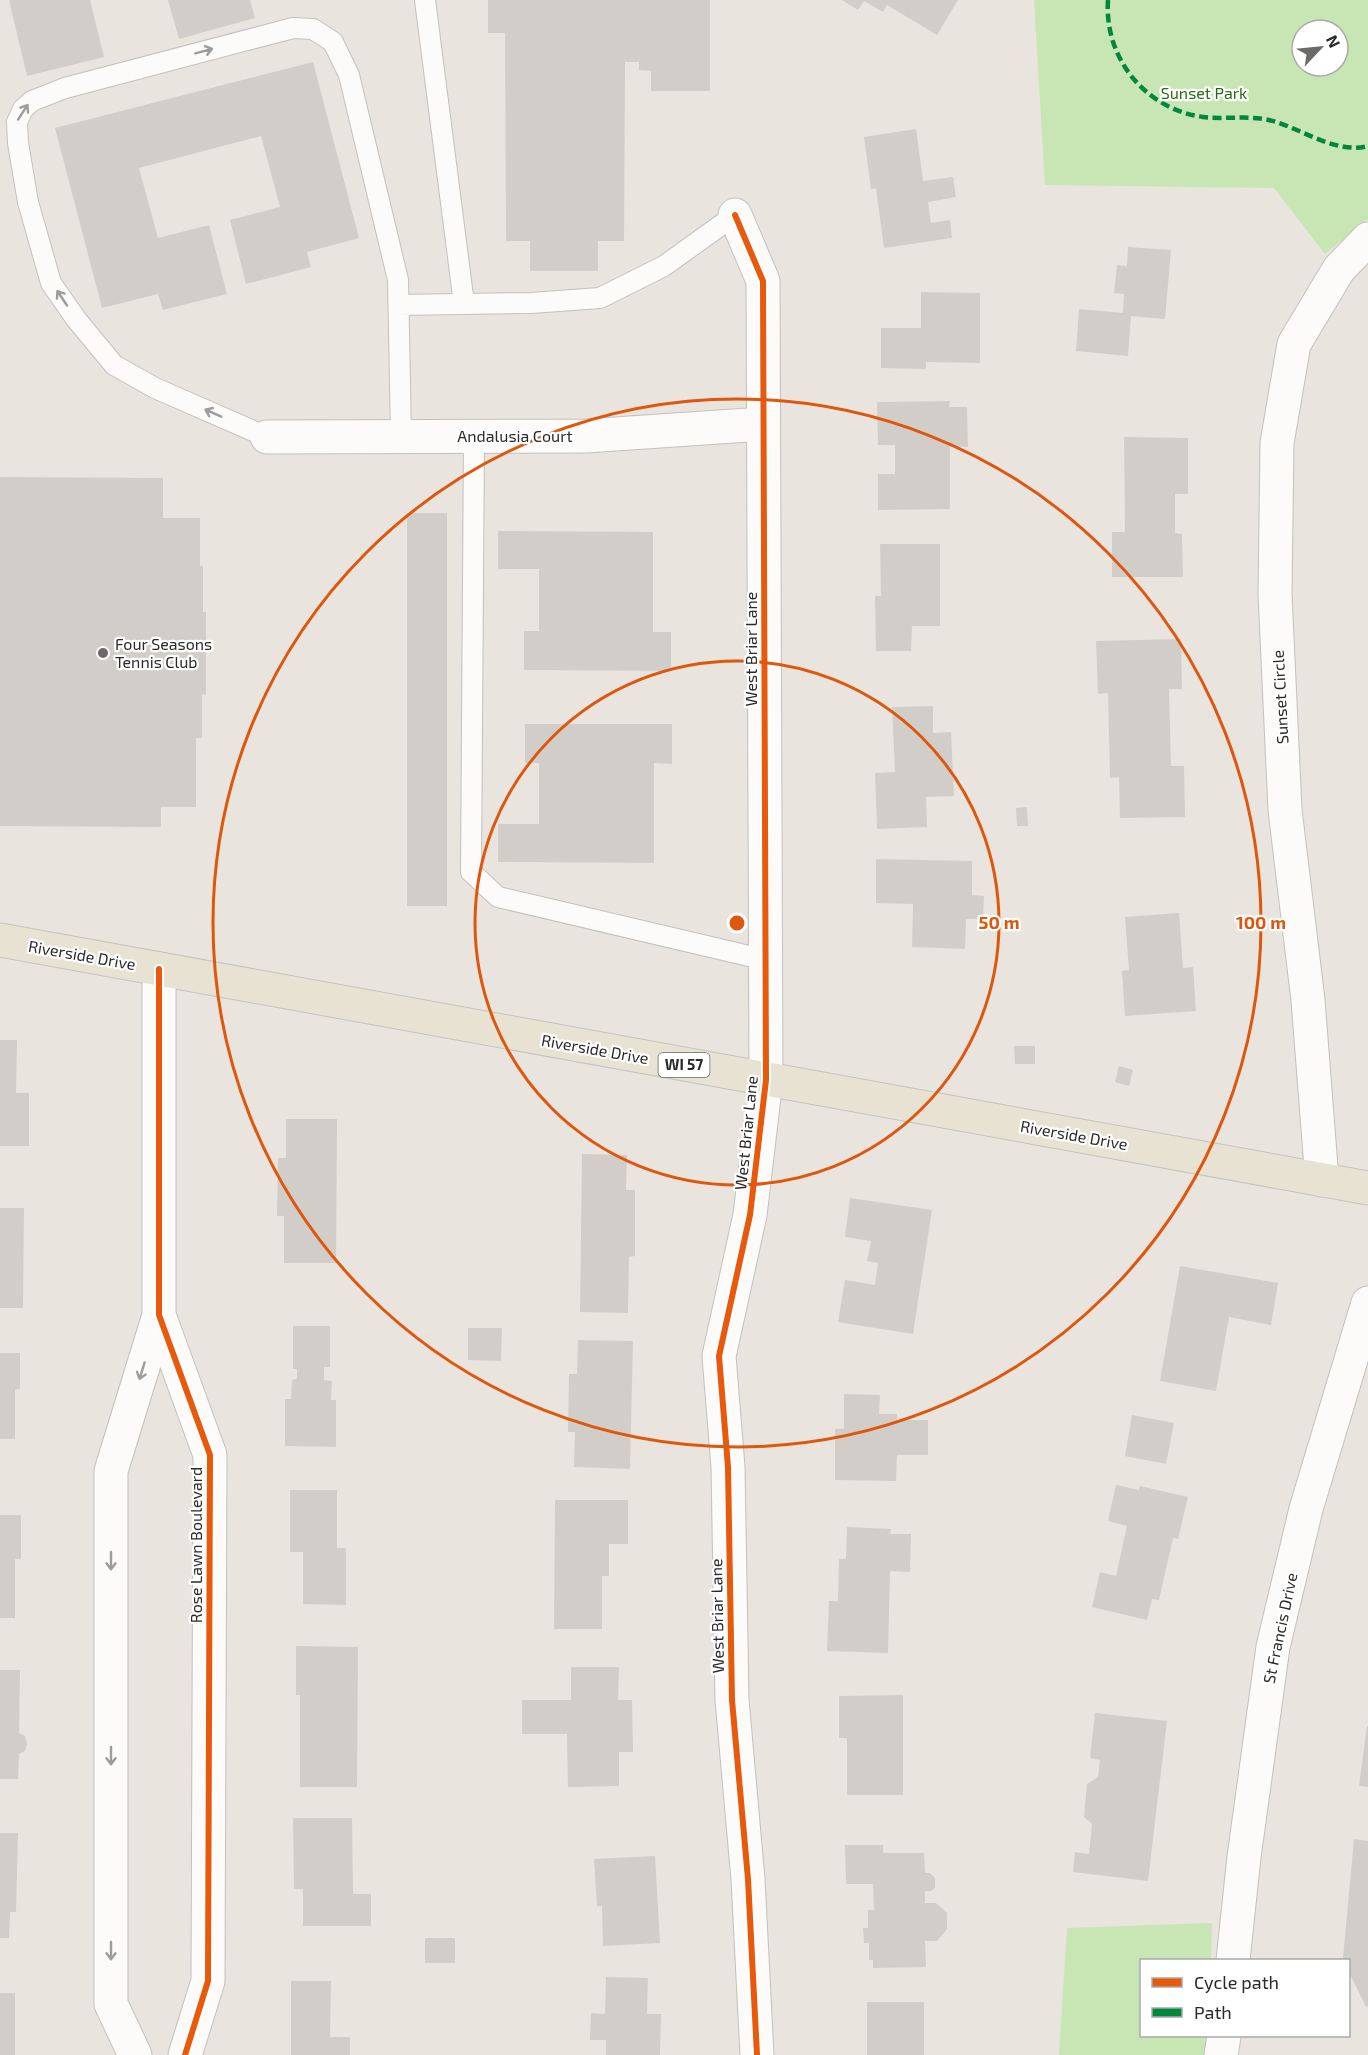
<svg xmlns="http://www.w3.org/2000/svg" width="1368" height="2055" viewBox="0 0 1368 2055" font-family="'Exo 2',sans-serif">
	<rect width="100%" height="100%" fill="#e9e4de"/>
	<path fill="#c8e6b4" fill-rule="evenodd" d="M1034,0H1368V219L1325,254L1274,188L1045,185ZM1302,30H1338V66H1302Z
		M1212,1923L1211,1960H1142V2036H1207L1204,2055H1059L1067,1928Z"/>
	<path fill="#d1ceca" d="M9,0H90L104,57L27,76Z
		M168,0H250L255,18L179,39Z
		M488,0H710V91H651V71L639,70V62H625L624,241H598V271H530V241H506L505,33H488Z
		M842,0H958L937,35L887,5L883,12L864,1L858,10Z
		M313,62L359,238L307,252L311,267L246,284L230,220L280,207L261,136L139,168L158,238L209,225L227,294L163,310L158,294L102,308L55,128Z
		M916,129L923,181L953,177L956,197L928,202L931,223L950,220L952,238L884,248L876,188L871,189L864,137Z
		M1128,247L1171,250L1165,319L1131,316L1128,356L1076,351L1079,309L1123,313L1124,294L1114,293L1117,265L1127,266Z
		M921,292L980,293V363L926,362V369L881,368V328H921Z
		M950,401L949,407H967L968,447H950V509L878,510V474H895V445H878L877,402Z
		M1124,437L1188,438V494H1175V533L1182,534L1183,577H1112V532H1125Z
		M0,477L163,478V518H200V566H203V612H206V695L202,694V738H196V807H161V827L0,826Z
		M407,513H447V906H407Z
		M498,531L653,532V632H671V671L524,670V631H539V569H498Z
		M880,544H940V626H912L911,651H876L875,596H881Z
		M1181,639L1182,689H1169L1171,766H1184L1185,817L1120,818L1119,777L1110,778L1108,693L1098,694L1096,641Z
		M933,706V733L951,732L954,796L926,797L927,827L877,829L875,773L895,772L892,707Z
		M525,724H672V764L654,763V863L498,862V824H539V763H525Z
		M1027,807L1028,826H1017L1016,808Z
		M876,859L972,861V895L984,896L983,919H966L965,949L912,947L913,904L876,903Z
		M1179,913L1183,968L1193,967L1196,1011L1125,1016L1122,971L1129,970L1125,917Z
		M0,1040H17L16,1093H29V1146H0Z
		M1014,1046H1035V1064H1015Z
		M1119,1066L1133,1070L1129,1086L1115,1082Z
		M286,1119H337L336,1263H284V1216H277L278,1158H286Z
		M582,1154L627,1155L626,1190H635V1256L629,1257L628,1313L580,1312Z
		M850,1198L932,1210L913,1334L838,1322L845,1280L875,1285L878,1263L867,1261L871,1241L845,1237Z
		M0,1208H24L23,1308H0Z
		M1180,1266L1278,1283L1271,1325L1229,1317L1216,1391L1160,1381Z
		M293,1326H330V1367H324V1380L332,1381L331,1400H336V1447L285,1446V1399H291L292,1380L297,1379V1369H293Z
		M468,1328H502L501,1361L468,1360Z
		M578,1340L633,1341L630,1469L574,1467L575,1432H568L569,1374H577Z
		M0,1353H20V1389L15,1390V1439H0Z
		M844,1394L880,1395L879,1414H897V1420H928V1455H897L896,1481L835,1480V1429H844Z
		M1132,1415L1174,1423L1166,1464L1125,1456Z
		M1116,1485L1139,1490L1140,1486L1188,1497L1178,1539L1173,1538L1159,1600L1152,1599L1147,1620L1092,1607L1100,1572L1116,1576L1127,1526L1108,1521Z
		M290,1490H337V1548H346V1605L303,1604V1552H290Z
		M555,1500H628V1544H609V1576H602V1629H554Z
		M0,1515H21V1559H15V1618H0Z
		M847,1527L891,1529L890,1534H911L910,1572L890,1571L888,1653L827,1651L829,1601H838L839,1559H846Z
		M296,1646L358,1647L357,1787H300V1695H296Z
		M571,1667H619L618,1700H632L633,1752H619V1786L568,1787L567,1734H522V1700H571Z
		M0,1670H20L19,1733L25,1736L27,1744L25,1751L19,1754L18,1779H0Z
		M903,1695V1795H847V1738H839V1696Z
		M1095,1713L1167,1721L1148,1881L1073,1872L1075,1852L1089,1854L1092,1824L1084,1817L1087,1784L1098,1777L1100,1760L1090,1758Z
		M1367,1726H1368V1787L1359,1786Z
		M293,1818H352L353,1894H371V1926H303V1889H294Z
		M0,1833H18L16,1912H10L9,1938H0Z
		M1354,1839L1368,1841V2006L1366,2007L1348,1970V1960H1344L1343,1958Z
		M845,1845H883V1853H924L925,1873H930L935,1878V1888L931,1891H925V1903H936L947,1913V1929L937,1941H925L926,1967L873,1968V1960H869V1943H864L863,1928H868V1910H874L873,1884H846Z
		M655,1856L660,1943L603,1946L602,1906H597L594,1859Z
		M425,1938H455V1963H425Z
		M606,1977L648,1978L647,2014H661L660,2055H606V2040H590L591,2013L605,2014Z
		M291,1981H331L330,2037H350V2055H291Z
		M0,1993H15V2055H0Z
		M867,2002H924V2055H867Z"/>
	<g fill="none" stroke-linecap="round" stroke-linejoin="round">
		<g stroke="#c2c0c0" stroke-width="22">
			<path id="service" d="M425,0L464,304
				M399,305L531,303L600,298L664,266L735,215
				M474,436L471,872L498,897L766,960
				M267,437L155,388L114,365L76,319L51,283L28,202L18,143L17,122L23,109L32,101L65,88L293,28L313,29L333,42L349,75L398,280L401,436"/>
		</g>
		<g stroke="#c2c0c0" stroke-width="35">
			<path id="minor" d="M735,215L763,281L766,1080L750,1215L719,1356L728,1467L732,1700L748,1879L757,2055
				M267,437L586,436L763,424
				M159,969V1315L210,1455L208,1981L185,2055
				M1322,1180L1308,1000L1285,810L1275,594L1277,443L1294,344L1339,269L1368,239
				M1233,1960L1244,1857L1273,1647L1306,1509L1368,1303
				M135,2055L111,2004V1471L159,1315
				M1221,2055L1224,2036"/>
		</g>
		<g stroke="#c4c3c0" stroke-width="35">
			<path id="primary" d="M0,940L1368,1188"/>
		</g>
		<use href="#service" stroke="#fcfbfa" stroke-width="20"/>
		<use href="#minor" stroke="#fcfbfa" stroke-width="33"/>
		<use href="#primary" stroke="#e7e2d1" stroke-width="33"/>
		<path stroke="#00873e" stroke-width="4.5" stroke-dasharray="9 4.5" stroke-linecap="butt" d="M1108,0C1104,58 1145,109 1203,117C1227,120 1252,114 1276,122C1305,131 1337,154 1368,146"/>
		<g stroke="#fff" stroke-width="10">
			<path id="cycleway" d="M735,215L763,281L766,1080L750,1215L719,1356L728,1467L732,1700L748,1879L757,2055
				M159,969V1315L210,1455L208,1981L185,2055"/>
		</g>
		<use href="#cycleway" stroke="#e8590c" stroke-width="6"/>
	</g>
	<defs><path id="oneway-shaft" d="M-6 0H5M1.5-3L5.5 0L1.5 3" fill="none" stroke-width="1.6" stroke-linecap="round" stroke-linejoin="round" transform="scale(1.5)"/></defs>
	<g stroke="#9d9c9c">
		<use href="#oneway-shaft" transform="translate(204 51) rotate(-15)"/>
		<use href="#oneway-shaft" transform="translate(23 112) rotate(-57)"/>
		<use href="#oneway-shaft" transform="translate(62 298) rotate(-124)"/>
		<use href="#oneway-shaft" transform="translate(213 413) rotate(-156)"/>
		<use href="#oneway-shaft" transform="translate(142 1371) rotate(107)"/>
		<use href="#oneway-shaft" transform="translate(111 1561) rotate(90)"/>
		<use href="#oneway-shaft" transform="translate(111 1756) rotate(90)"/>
		<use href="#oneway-shaft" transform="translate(111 1951) rotate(90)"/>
	</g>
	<g fill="none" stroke="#de570d" stroke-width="3">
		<circle cx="737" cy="923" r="262"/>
		<circle cx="737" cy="923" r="524"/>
	</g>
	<circle fill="#6c6a68" stroke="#fff" stroke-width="2" cx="103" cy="653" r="6"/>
	<g text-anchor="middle" stroke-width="4.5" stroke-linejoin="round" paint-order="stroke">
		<rect fill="#fff" stroke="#696969" stroke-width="1.5" x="658.5" y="1053" width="51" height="24" rx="4.5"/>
		<g font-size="15" font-weight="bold" fill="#292929">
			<text x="684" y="1070">WI 57</text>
		</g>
		<g font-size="16" fill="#256b15" stroke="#fff">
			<text x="1204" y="99">Sunset Park</text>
		</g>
		<g font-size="16" fill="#292929" stroke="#fff">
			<text x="515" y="442">Andalusia Court</text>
			<text transform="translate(751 649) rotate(-90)" y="6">West Briar Lane</text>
			<text transform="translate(1280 697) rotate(-93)" y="6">Sunset Circle</text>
			<text transform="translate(82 955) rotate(10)" y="6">Riverside Drive</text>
			<text transform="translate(595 1049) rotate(10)" y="6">Riverside Drive</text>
			<text transform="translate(746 1133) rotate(-84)" y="6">West Briar Lane</text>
			<text transform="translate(1074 1135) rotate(10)" y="6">Riverside Drive</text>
			<text transform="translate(196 1545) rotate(-90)" y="6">Rose Lawn Boulevard</text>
			<text transform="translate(717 1616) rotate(-91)" y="6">West Briar Lane</text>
			<text transform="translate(1280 1628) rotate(-78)" y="6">St Francis Drive</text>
		</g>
		<g font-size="16" fill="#292929" stroke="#fff" text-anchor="start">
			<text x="115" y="650">Four Seasons<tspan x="115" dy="18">Tennis Club</tspan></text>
		</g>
	</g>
	<circle cx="737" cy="923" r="9" fill="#de570d" stroke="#fff" stroke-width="3"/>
	<g font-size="18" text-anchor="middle" font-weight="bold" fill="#de570d" stroke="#fff" stroke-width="4.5" stroke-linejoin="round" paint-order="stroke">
		<text x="999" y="929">50 m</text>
		<text x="1261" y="929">100 m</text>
	</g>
	<rect x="1140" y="1959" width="210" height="78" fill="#ffffff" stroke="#a9a9a9" stroke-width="1.5"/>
	<rect x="1152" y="1978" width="30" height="9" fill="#e8590c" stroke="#a9a9a9" stroke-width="1.5"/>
	<text x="1194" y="1989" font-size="18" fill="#292929">Cycle path</text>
	<rect x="1152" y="2008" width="30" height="9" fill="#00873e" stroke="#a9a9a9" stroke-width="1.5"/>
	<text x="1194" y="2019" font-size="18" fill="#292929">Path</text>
	<g transform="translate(1320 48) rotate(64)"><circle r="28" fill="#ffffff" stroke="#a9a9a9" stroke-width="1.5"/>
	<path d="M0-4.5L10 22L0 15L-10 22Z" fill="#6c6a68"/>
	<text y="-9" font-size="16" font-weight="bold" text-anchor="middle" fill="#292929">N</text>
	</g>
</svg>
